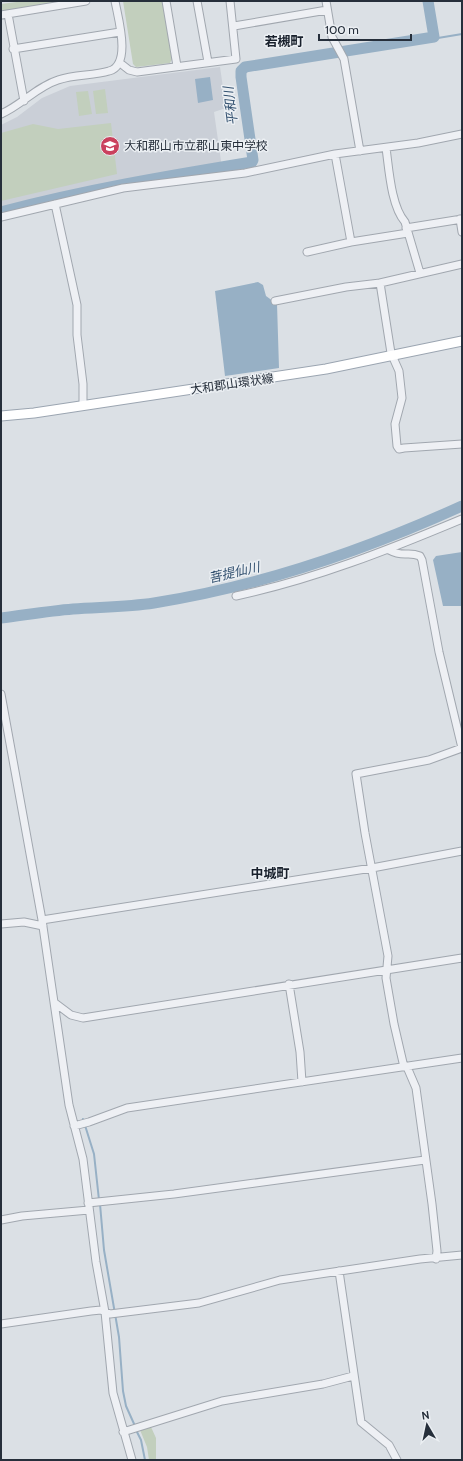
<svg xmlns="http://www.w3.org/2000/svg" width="463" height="1461" viewBox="0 0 463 1461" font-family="Cabin,'Noto Sans JP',sans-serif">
	<rect width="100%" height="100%" fill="#dbe0e5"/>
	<path fill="#cacfd7" d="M220,67L226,108L214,112L222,168L123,181L1,209V125L17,117L42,98L70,86Z"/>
	<path fill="#c2cfbd" d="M24,1H64L1,11V4Z
		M123,1H163L172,59L170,63L136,67L133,64Z
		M105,89L108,113L96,114L93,91Z
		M88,91L92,114L79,116L76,92Z
		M111,123L117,174L1,201V133L33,124L58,129Z
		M147,1427H151L156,1438V1460H149L147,1447L140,1430Z"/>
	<path fill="#97b0c5" d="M210,77L213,100L198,103L195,79Z
		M258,282L263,285L266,296L277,304L279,368L225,376L215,291Z
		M462,552V606H443L433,560L436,556Z"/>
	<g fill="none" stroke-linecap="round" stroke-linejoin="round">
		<path stroke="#97b0c5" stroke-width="2" d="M434,37L438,38L462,34
			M83,1119L94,1154L99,1200
			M100,1204L104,1250L119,1337L123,1391L126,1406L135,1426
			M136,1430L141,1440L145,1460"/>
		<path stroke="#97b0c5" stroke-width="11" d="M1,212C84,190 167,176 252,162L253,160L241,77V71L245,67L434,37L428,1
			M1,618C25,615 49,611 73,609C100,607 128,607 154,603C262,586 363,551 462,506"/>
		<g stroke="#a1a7af" stroke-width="9">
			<path id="minor" d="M166,1L177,66
				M197,1L208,62
				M326,1L332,37L344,59L360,151
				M8,14L24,101
				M1,15L86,1
				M234,26L327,10
				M13,49L120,32
				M120,63L129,70L137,72L236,59L230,1
				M1,114C22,105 36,87 58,80C75,74 93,76 109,71C132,65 118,18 115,1
				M386,148C389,169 391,206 405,222L420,273
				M335,154L351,242L408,233
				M55,204L77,305V335L83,384V406
				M1,217L123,188L245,173L335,154L418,143L462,134
				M460,219L462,232
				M406,228L462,219
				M307,252L351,242
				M462,264L380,283L391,353L399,371L402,398L395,424L397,446L399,449L404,448L462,444
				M275,301L346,287L380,283
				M389,550C404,558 407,551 420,556L422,560L439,652L462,748
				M236,596C315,579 388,550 462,519
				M1,694L42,920L69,1105L83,1159L96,1262L105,1312L113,1393L132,1460
				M42,920L372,868L462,851
				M1,924L24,922L43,926
				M289,984L300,1052L302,1082
				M55,1003L71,1015L83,1018L462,958
				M404,1067L394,1024L386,978L388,956L365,833L356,774L429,760L462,748
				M407,1067L416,1088L432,1204L437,1251L436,1259
				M74,1126L89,1122L127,1108L462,1058
				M88,1203L174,1194L425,1160
				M1,1220L22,1216L89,1210
				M339,1271L361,1422L389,1445L397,1460
				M1,1324L91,1311L101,1310L110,1314L199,1303L280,1280L420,1259L462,1255
				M123,1432L222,1401L323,1384L353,1376"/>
		</g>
		<g stroke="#9ba5b1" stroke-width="11">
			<path id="major" d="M1,416L34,413L326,369L462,341"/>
		</g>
		<use href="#minor" stroke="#eef0f4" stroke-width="7"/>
		<use href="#major" stroke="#fff" stroke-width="9"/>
	</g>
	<defs>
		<g id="school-disc" transform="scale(1)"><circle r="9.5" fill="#ca415d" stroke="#ebeff3"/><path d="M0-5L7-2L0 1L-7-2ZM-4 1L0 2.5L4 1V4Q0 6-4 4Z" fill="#fff"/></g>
	</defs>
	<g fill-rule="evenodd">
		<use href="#school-disc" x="110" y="146"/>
	</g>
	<g text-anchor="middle" stroke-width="3" stroke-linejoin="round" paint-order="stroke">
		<g font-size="12" fill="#262f3b" stroke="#ebeff3" text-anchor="start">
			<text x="124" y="150">大和郡山市立郡山東中学校</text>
		</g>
		<g font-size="12" fill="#262f3b" stroke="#ebeff3">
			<text transform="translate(232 384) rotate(-8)" y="4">大和郡山環状線</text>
		</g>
		<g font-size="13" font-weight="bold" fill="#18202c" stroke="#ebeff3">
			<text x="284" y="46">若槻町</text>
			<text x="270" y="878">中城町</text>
		</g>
		<g font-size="13" font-style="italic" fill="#314f6e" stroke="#ebeff3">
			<text transform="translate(230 106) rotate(-97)" y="5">平和川</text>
			<text transform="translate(234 572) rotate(-13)" y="5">菩提仙川</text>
		</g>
	</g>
	<rect width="463" height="1461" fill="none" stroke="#262f3b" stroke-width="4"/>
	<g transform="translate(427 1425) rotate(351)" stroke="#ebeff3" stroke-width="3" paint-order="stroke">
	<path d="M0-3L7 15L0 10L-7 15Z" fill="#262f3b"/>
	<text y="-6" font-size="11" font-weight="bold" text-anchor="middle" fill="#262f3b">N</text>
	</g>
	<path d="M319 34v6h92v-6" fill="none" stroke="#262f3b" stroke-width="2"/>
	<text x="325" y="34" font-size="12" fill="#262f3b" stroke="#ebeff3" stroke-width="3" paint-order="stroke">100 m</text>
</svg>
